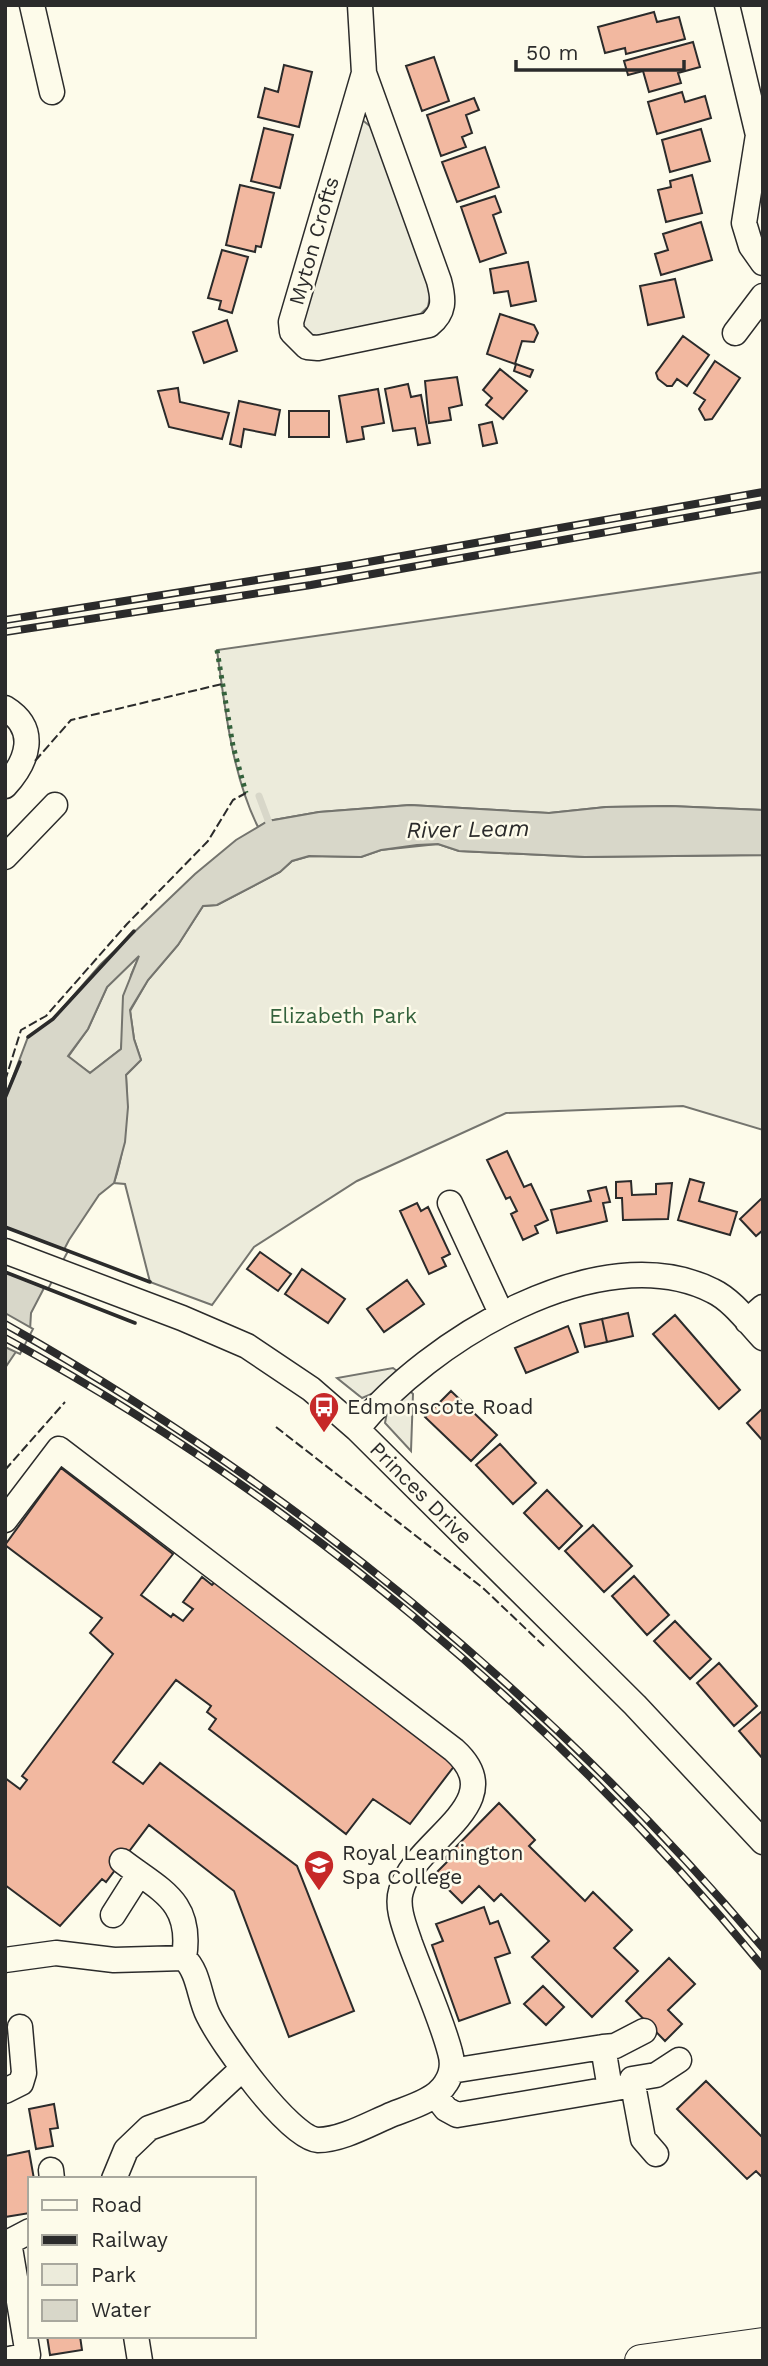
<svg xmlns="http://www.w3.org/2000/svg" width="768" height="2366" viewBox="0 0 768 2366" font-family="'Work Sans',sans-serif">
	<rect width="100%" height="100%" fill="#fdfbea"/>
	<path fill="#ecebdb" stroke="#74746e" stroke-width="2" d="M360,118L371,127L431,291L428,307L414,320L321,340L307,333L300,325Z
		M763,572V810L670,806L606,807L549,813L410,805L319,812L268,821L258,827C232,775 225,708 217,650Z
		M438,844L459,851L585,857L763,855V1130L683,1106L506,1113L357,1181L254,1247L212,1305L150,1282L125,1184L114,1183C126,1147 128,1112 126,1075L141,1060L134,1039L130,1011L148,980L178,945L203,906L217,905L280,872L292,861L310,856L361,857L381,850Z
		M140,954L131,975L121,1049L90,1073L68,1057L88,1029L107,987Z
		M393,1368L397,1371L374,1393L362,1398L337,1378Z
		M409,1390L413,1394L411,1451L385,1423L387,1412Z"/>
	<path fill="#d8d7c9" stroke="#74746e" stroke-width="2" fill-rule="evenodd" d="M410,805L549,813L606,807L670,806L763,810V855L585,857L459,851L438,844L417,845L381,850L361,857L309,856L292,861L280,872L217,905L203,906L178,945L148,980L130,1010L134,1039L141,1060L126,1075L128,1107L125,1142L114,1183L99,1195L69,1240L31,1313L30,1331L5,1368V1098L28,1037L53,1019L101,964L195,874L236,840L268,821L319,812ZM139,956L123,996L121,1049L90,1073L68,1056L88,1029L107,987Z"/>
	<path fill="#fdfbea" stroke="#74746e" stroke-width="2" d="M5,1227L68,1251L48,1289L5,1272Z
		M5,1313L33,1329L20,1354L5,1347Z"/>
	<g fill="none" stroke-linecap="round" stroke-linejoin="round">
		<path stroke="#d8d7c9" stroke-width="7" d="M259,796L271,828"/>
	</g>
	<path fill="#f2b8a0" stroke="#2b2b2b" stroke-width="2" d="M654,12L657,22L679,17L685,39L626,54L625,48L605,53L598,27Z
		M693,42L700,67L678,73L681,83L649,92L643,71L628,75L624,61Z
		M434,57L449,101L422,111L406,66Z
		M284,65L312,72L299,127L258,117L265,88L278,92Z
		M682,92L685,102L705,96L711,118L657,134L648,102Z
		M474,98L479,110L466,115L472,133L462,137L466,147L441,156L427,115Z
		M264,128L293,135L280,188L251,181Z
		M701,129L710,161L670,172L662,140Z
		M485,147L499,187L457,202L442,162Z
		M692,175L702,213L666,222L658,190L671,187L670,181Z
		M240,185L274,193L261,247L256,246L255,252L226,245Z
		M495,196L501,212L493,215L506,253L480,262L461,207Z
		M701,222L712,260L661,275L655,254L668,250L663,234Z
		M222,250L248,257L232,313L219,309L221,301L208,298Z
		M528,262L536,301L511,306L508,291L494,293L490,269Z
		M675,279L684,317L648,325L640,286Z
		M500,314L534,325L538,333L534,342L522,341L515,364L487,354Z
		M227,320L237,351L204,363L193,332Z
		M683,336L709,355L687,386L677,379L672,386H667L658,379L656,373Z
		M715,361L740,378L712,419L705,420L699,409L705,400L694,393Z
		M516,364L533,370L530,377L514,371Z
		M500,369L527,391L503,419L486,405L492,398L483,390Z
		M457,377L462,405L449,408L451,420L429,423L425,381Z
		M408,384L411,397L421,395L430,443L418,445L415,428L393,431L385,389Z
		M178,388L180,402L229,413L222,439L169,427L158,391Z
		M378,389L384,423L362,427L364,439L347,442L339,396Z
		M239,401L280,410L275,435L244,429L241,447L230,444Z
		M289,411H329V437H289Z
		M492,422L497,443L483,446L479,425Z
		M507,1151L524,1187L531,1184L548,1220L535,1226L538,1233L523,1240L511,1214L517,1211L510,1197L506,1199L487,1160Z
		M690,1179L704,1183L699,1201L737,1212L730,1235L678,1220Z
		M631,1181L632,1195L656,1194V1184L672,1183L668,1219L623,1220L622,1198H616V1182Z
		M606,1187L610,1202L603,1203L607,1221L557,1233L551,1210L591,1201L588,1191Z
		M763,1197V1230L756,1236L740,1219Z
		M417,1203L421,1211L428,1207L450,1254L442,1258L446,1266L429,1274L400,1211Z
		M260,1252L291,1274L278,1291L247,1269Z
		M302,1269L345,1299L328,1323L285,1294Z
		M407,1280L424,1304L384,1332L367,1309Z
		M628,1313L633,1336L607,1342L602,1319Z
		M675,1315L740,1390L719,1409L653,1334Z
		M602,1319L607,1342L585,1347L580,1324Z
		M568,1326L578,1352L526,1373L515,1348Z
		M451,1391L497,1435L471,1461L425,1417Z
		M763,1408V1441L747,1423Z
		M500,1444L536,1483L513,1504L476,1465Z
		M61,1468L173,1554L141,1595L171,1617L173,1614L183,1621L193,1609L183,1602L202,1577L212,1585L215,1582L455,1765L410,1824L373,1799L346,1834L209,1729L216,1719L207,1712L211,1706L176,1680L113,1762L143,1784L160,1763L297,1866L354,2011L289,2037L234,1891L149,1825L106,1882L102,1879L60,1926L5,1885V1778L20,1789L27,1780L22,1776L113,1654L90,1633L102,1618L5,1545Z
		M547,1490L582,1526L559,1549L524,1513Z
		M593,1525L632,1566L604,1592L565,1551Z
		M634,1576L669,1615L647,1635L612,1596Z
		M675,1621L711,1659L690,1679L654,1641Z
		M719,1663L757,1706L734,1726L697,1683Z
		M761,1712L763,1714V1759L739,1731Z
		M499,1803L535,1840L529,1846L585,1901L593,1892L632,1930L614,1948L638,1971L592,2017L532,1957L549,1941L501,1894L494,1901L479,1886L462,1903L434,1875L448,1861L445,1858Z
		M484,1907L490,1924L498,1921L510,1953L495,1958L510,2003L459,2021L432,1945L443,1941L436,1924Z
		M669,1958L695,1984L668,2010L682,2024L665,2041L626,2001Z
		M543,1986L564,2007L546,2025L524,2004Z
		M706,2081L763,2138V2178L756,2171L747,2179L677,2109Z
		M54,2104L58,2128L50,2129L53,2146L36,2149L29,2109Z
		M29,2151L34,2179H30V2213L5,2217V2156Z
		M47,2336H80L82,2350L50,2355Z"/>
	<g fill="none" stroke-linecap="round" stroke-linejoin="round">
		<g stroke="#2b2b2b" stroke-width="27">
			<path id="minor" d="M32,5L52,92
				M360,5L364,73L439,281C444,300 445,312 429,325L318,348L307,347L292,332L291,322L364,73
				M727,5L758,135L744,223L751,246L763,263
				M735,333L763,296
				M5,708C39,729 28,761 5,786
				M5,857L55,805
				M450,1203L501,1313
				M5,1251L182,1318L247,1346L311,1389L357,1429L635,1705L763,1842
				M747,1321L763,1307
				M357,1429C427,1342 600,1234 713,1291C732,1300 748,1322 763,1338
				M122,1861C161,1891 193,1901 184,1958
				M113,1915L139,1874
				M5,1960L56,1953L114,1960L184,1958C199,1972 199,1997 208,2015C221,2042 289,2138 318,2140C342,2140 371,2123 393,2114C411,2107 436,2100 446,2083C452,2074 453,2062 450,2052C440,2015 423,1979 410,1943C405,1928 396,1907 401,1891C414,1839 514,1804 454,1750L59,1449L5,1520
				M603,2047L615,2046L644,2031
				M633,2085L643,2139L656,2154
				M610,2089L633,2085L632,2079L656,2075L679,2060
				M5,2091L21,2083L24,2073L20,2027
				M435,2095L446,2109L457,2115L610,2089L603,2047L451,2071
				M51,2170L52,2179
				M114,2179L126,2150L149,2128L197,2111L241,2070
				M136,2336L140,2361
				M5,2360L28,2355L9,2242L30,2231"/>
		</g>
		<g stroke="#2b2b2b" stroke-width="34">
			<path id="major" d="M641,2361L763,2344"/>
		</g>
		<use href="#minor" stroke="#fdfbea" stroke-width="24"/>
		<use href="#major" stroke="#fdfbea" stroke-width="32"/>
		<g stroke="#2b2b2b" stroke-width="8">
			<path id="rail" d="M5,620L351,565L763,492
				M5,632L311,585L763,504
				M5,1324C292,1486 550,1696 763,1948
				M5,1338C290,1493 557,1716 763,1967"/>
		</g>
		<use href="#rail" stroke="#fdfbea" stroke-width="5" stroke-dasharray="16" stroke-linecap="butt"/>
		<path stroke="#34623c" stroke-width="5" stroke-dasharray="3.5 5" stroke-linecap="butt" d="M217,650L233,746L246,793"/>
		<path stroke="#2b2b2b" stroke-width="2" stroke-dasharray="9 3.5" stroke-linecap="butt" d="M35,761L71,720L222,684
			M5,1081L21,1030L46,1016L127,924L208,841L233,800L246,793
			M276,1427L483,1588L545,1647
			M5,1470L65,1402"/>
		<path stroke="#2b2b2b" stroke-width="3.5" d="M28,1037L53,1019L134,931
			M5,1098L20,1062
			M5,1227L150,1282
			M5,1272L135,1323"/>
	</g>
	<defs>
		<g id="bus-pin" transform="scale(1.575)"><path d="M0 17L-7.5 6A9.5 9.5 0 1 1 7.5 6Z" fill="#c62828" stroke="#fdfbea"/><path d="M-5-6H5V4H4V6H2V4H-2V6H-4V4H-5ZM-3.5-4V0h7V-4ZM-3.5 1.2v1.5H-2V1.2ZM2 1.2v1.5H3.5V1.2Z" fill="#fff"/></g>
		<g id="university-pin" transform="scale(1.575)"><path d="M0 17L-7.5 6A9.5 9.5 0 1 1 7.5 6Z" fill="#c62828" stroke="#fdfbea"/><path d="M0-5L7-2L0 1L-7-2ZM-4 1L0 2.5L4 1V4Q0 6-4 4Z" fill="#fff"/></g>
	</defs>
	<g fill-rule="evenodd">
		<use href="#bus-pin" x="324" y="1407"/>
		<use href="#university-pin" x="319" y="1865"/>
	</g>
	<g text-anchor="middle" stroke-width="5" stroke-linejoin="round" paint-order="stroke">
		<g font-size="21" fill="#2b2b2b" stroke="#fdfbea">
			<text transform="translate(314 241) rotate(-74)" y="7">Myton Crofts</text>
			<text transform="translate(421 1493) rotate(45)" y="7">Princes Drive</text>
		</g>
		<g font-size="21" fill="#34623c" stroke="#fdfbea">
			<text x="343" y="1023">Elizabeth Park</text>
		</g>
		<g font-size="21" fill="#2b2b2b" stroke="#fdfbea" text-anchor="start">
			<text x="347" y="1414">Edmonscote Road</text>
			<text x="342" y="1860">Royal Leamington<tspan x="342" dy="24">Spa College</tspan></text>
		</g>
		<g font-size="23" font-style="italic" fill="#2b2b2b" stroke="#fdfbea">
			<text transform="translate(468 829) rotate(-1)" y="8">River Leam</text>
		</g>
	</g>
	<rect width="768" height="2366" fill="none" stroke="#2b2b2b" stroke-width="14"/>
	<rect x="28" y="2177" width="228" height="161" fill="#fdfbea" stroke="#a9a89e" stroke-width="2"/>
	<rect x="42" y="2200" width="35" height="10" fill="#fdfbea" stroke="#a9a89e" stroke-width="2"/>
	<text x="91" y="2212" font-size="21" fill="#2b2b2b">Road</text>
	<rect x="42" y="2235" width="35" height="10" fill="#2b2b2b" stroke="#a9a89e" stroke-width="2"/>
	<text x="91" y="2247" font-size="21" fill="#2b2b2b">Railway</text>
	<rect x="42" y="2264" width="35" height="21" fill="#ecebdb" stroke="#a9a89e" stroke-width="2"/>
	<text x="91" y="2282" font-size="21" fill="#2b2b2b">Park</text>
	<rect x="42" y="2300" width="35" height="21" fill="#d8d7c9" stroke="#a9a89e" stroke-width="2"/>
	<text x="91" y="2317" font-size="21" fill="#2b2b2b">Water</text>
	<path d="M516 60v10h168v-10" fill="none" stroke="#2b2b2b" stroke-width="3.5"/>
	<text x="526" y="60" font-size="21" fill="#2b2b2b" stroke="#fdfbea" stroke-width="5" paint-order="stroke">50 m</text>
</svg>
